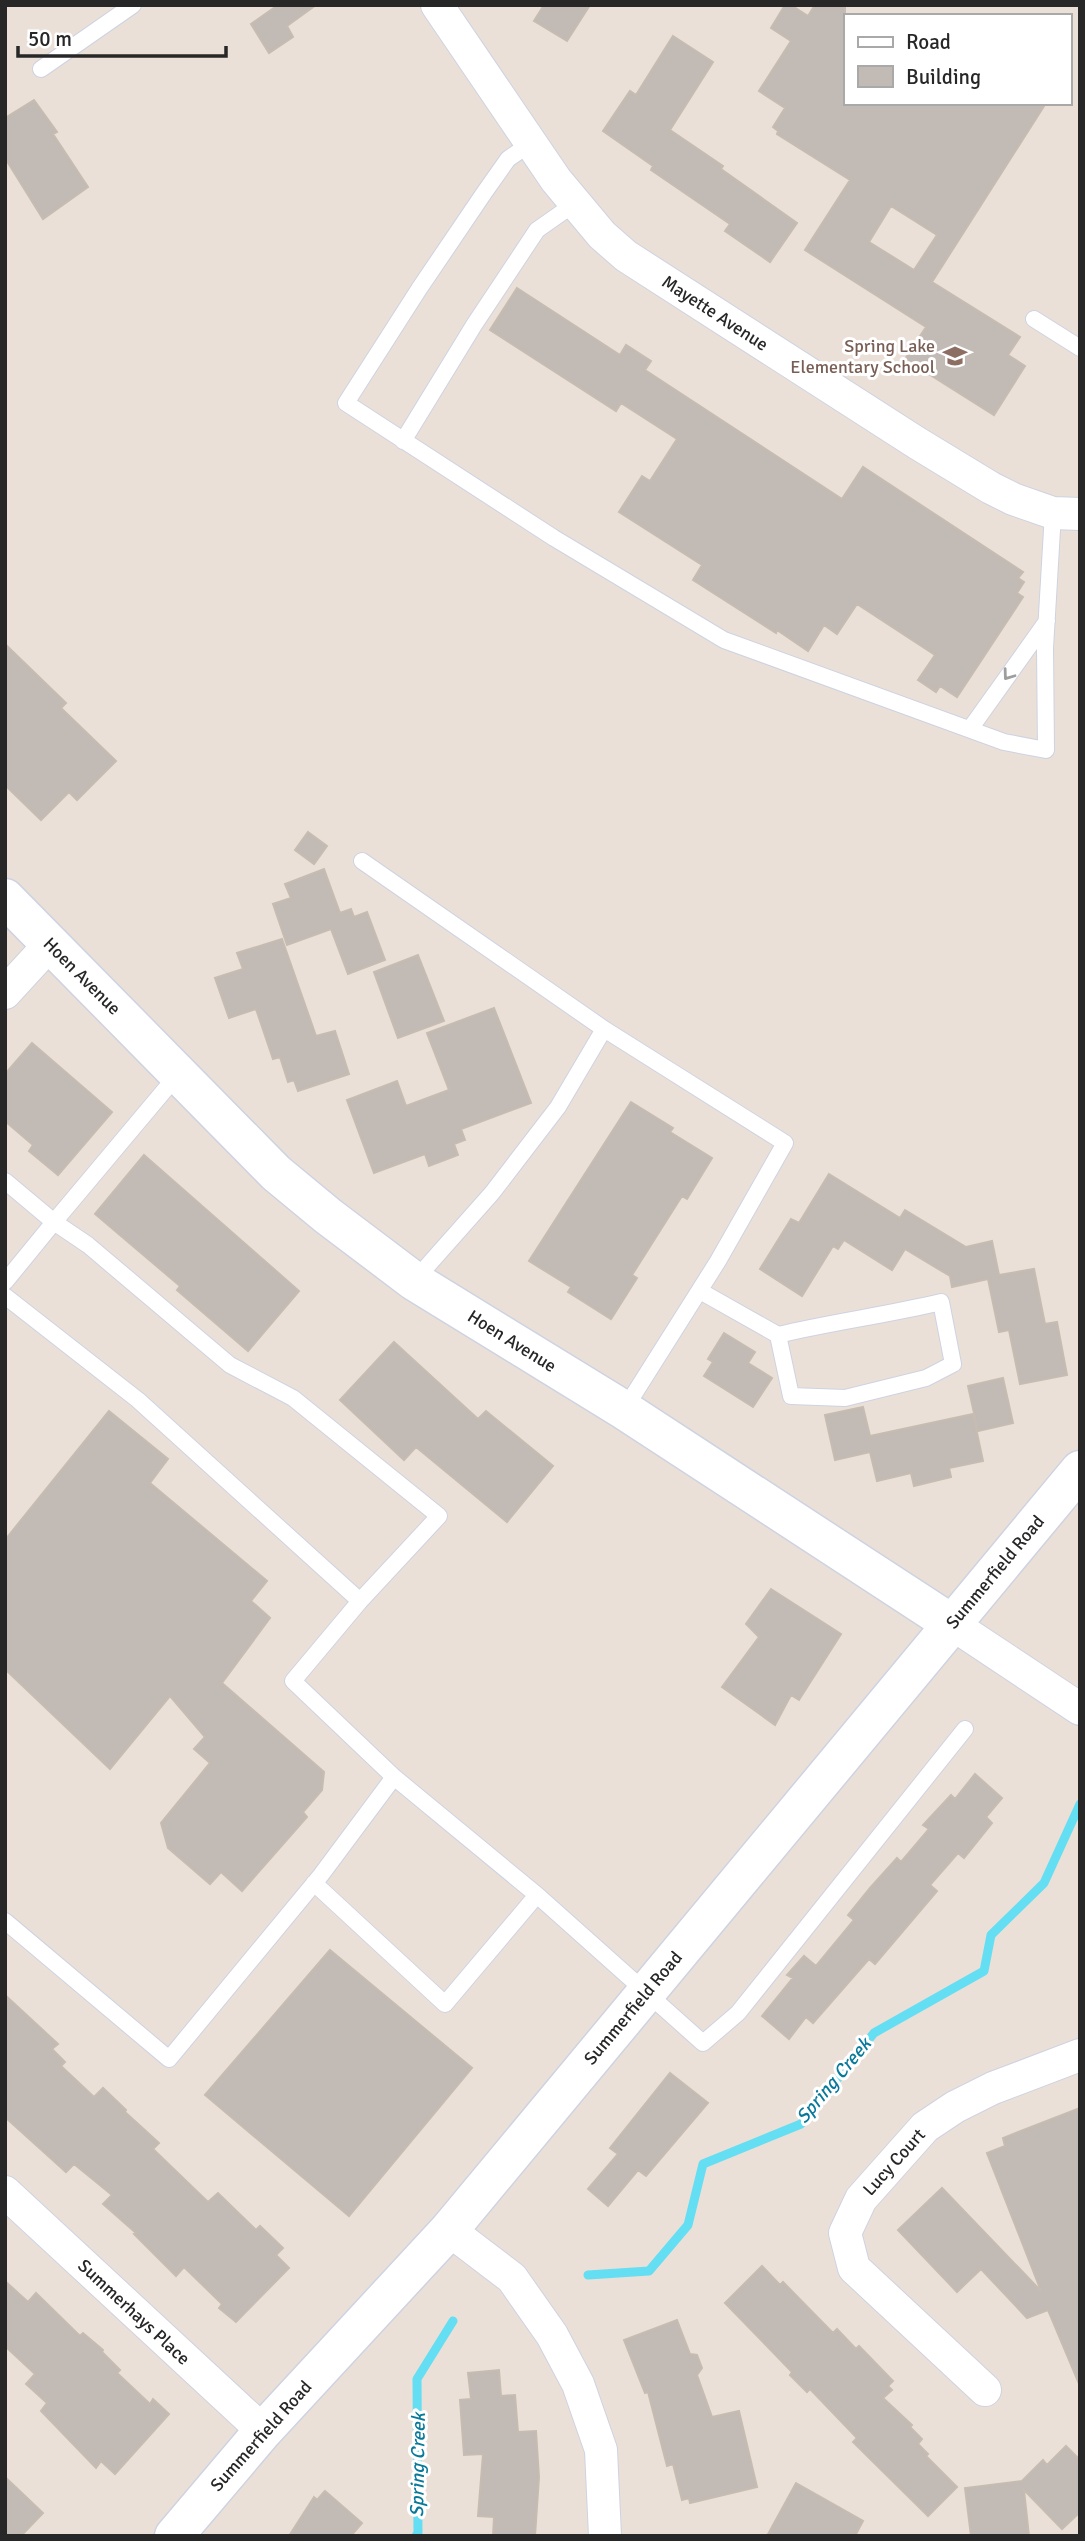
<svg xmlns="http://www.w3.org/2000/svg" width="1085" height="2541" viewBox="0 0 1085 2541" font-family="Signika,sans-serif">
	<rect width="100%" height="100%" fill="#ebe0d7"/>
	<g fill="none" stroke-linecap="round" stroke-linejoin="round">
		<path stroke="#64def3" stroke-width="9" d="M588,2275L649,2271L688,2225L703,2164L801,2124L874,2033L984,1971L991,1935L1044,1883L1080,1804
			M416,2536L418,2533L417,2379L453,2321"/>
	</g>
	<path fill="#c2bab4" stroke="#c6bcb1" stroke-width="2" fill-rule="evenodd" d="M278,5H316L287,26L293,37L269,53L251,24Z
		M544,5H590L567,41L534,21Z
		M785,5H791L808,16L815,5H845V103H1046L932,282L1020,337L1008,355L1025,366L994,415L905,359L926,327L805,250L850,180L777,134L778,131L773,127L785,108L759,91L791,41L771,28ZM891,206L937,235L914,270L869,242Z
		M673,36L713,62L670,130L723,166L721,169L797,223L770,262L725,231L730,224L651,170L653,166L603,131L630,91L636,95Z
		M34,100L57,132L53,134L88,187L43,219L5,158V118Z
		M517,288L620,355L626,345L651,361L645,370L842,499L863,467L1023,572L1018,578L1024,582L1017,593L1023,597L957,697L940,686L936,692L918,680L935,655L857,604L837,634L824,625L808,651L777,630L776,633L693,580L702,565L619,512L642,476L650,481L677,439L621,403L616,411L490,330Z
		M5,644L66,703L61,708L116,761L77,800L69,792L41,820L5,785Z
		M308,832L327,846L314,864L295,850Z
		M324,869L340,913L351,909L354,917L367,912L385,960L348,974L331,929L287,945L273,904L291,898L285,884Z
		M282,939L316,1036L335,1031L349,1074L298,1091L294,1080L288,1082L280,1057L273,1059L256,1009L229,1018L215,978L243,969L237,953Z
		M418,955L444,1021L398,1038L374,972Z
		M494,1008L531,1103L461,1129L465,1140L454,1144L458,1155L429,1166L425,1154L374,1173L347,1100L397,1081L406,1106L449,1090L427,1033Z
		M32,1043L112,1112L58,1175L29,1151L33,1145L5,1121V1074Z
		M631,1102L673,1128L670,1132L712,1158L687,1199L682,1196L632,1275L637,1278L611,1319L568,1292L571,1287L529,1261Z
		M144,1155L299,1291L248,1351L177,1290L180,1286L95,1214Z
		M829,1174L900,1218L905,1210L966,1247L992,1241L999,1275L1034,1269L1045,1324L1057,1322L1067,1375L1020,1384L1009,1330L999,1332L988,1279L952,1287L950,1276L905,1249L892,1270L844,1240L838,1249L833,1246L802,1296L760,1269L791,1219L799,1223Z
		M724,1333L755,1352L748,1363L772,1378L753,1407L704,1376L713,1362L708,1359Z
		M394,1342L478,1419L486,1411L553,1466L507,1522L416,1447L404,1460L340,1400Z
		M1003,1378L1013,1423L978,1431L968,1386Z
		M863,1407L870,1436L973,1414L983,1461L949,1468L951,1477L914,1486L911,1473L877,1481L870,1452L835,1460L825,1415Z
		M109,1411L168,1459L150,1483L267,1581L251,1601L270,1618L222,1683L324,1772L322,1790L303,1812L307,1817L242,1891L221,1872L210,1884L168,1848L161,1823L210,1763L194,1749L205,1737L170,1696L110,1769L5,1669V1540Z
		M771,1589L841,1634L799,1700L791,1695L775,1725L722,1687L759,1637L746,1624Z
		M975,1774L1002,1798L986,1817L992,1823L964,1858L958,1853L930,1885L937,1891L875,1964L869,1959L813,2023L806,2017L789,2039L762,2016L793,1978L787,1975L804,1956L816,1966L854,1920L848,1915L870,1888L897,1858L901,1862L929,1829L923,1825L951,1795L955,1799Z
		M330,1950L472,2068L349,2216L205,2095Z
		M5,1995L58,2044L52,2049L65,2062L61,2066L94,2097L103,2088L126,2110L125,2112L159,2143L153,2149L208,2202L218,2193L256,2230L260,2226L283,2248L276,2255L289,2268L236,2322L219,2308L222,2304L184,2267L176,2276L134,2234L136,2233L103,2204L112,2195L74,2164L66,2172L5,2117Z
		M670,2073L708,2103L646,2176L638,2170L608,2206L588,2189L618,2154L610,2148Z
		M1080,2108V2386L1048,2310L1027,2318L981,2269L957,2292L898,2230L942,2188L1041,2291L987,2153L1005,2146L1003,2138Z
		M762,2266L780,2285L783,2282L833,2333L837,2329L856,2349L859,2346L893,2381L888,2386L892,2390L883,2398L912,2425L910,2427L922,2439L918,2444L928,2454L926,2456L957,2487L928,2516L853,2442L857,2438L810,2389L807,2392L790,2375L792,2372L725,2303Z
		M5,2281L28,2302L36,2293L80,2336L83,2333L103,2350L102,2352L120,2370L117,2373L150,2404L153,2399L169,2414L115,2474L101,2461L96,2468L41,2411L47,2403L26,2384L35,2374L5,2346Z
		M677,2320L690,2354L697,2355L702,2368L697,2375L712,2417L739,2411L757,2487L690,2503L689,2498L682,2500L673,2464L667,2466L648,2392L645,2393L624,2340Z
		M499,2370L501,2396L515,2395L518,2432L536,2431L539,2477L535,2536H493L494,2517L478,2516L483,2454L464,2455L460,2400L471,2399L468,2373Z
		M1066,2446L1080,2460V2512L1062,2529L1024,2490L1029,2536H971L965,2488L1022,2481L1043,2460L1047,2465Z
		M5,2477L43,2513L21,2536H5Z
		M796,2483L863,2521L855,2536H767Z
		M325,2491L362,2523L351,2536H289L314,2497L317,2500Z"/>
	<g fill="none" stroke-linecap="round" stroke-linejoin="round">
		<g stroke="#cdd3e1" stroke-width="18">
			<path id="lane" d="M41,69L133,5
				M531,143L508,159L484,193L419,289L346,403L554,538L724,640L1004,742L1046,750L1045,648L1053,513
				M1034,319L1080,348
				M403,441L474,325L537,230L574,204
				M970,729L1047,621
				M362,861L604,1029
				M5,1181L54,1222L5,1282
				M414,1281L492,1193L558,1107L604,1029L785,1143L718,1261L624,1410
				M700,1291L778,1335L791,1396L845,1398L926,1378L953,1364L941,1302C887,1315 832,1322 778,1335
				M5,1296L138,1400L360,1601
				M394,1777L537,1895L703,2043L738,2013L965,1729
				M314,1883L445,2004L537,1895
				M5,1921L169,2059L321,1875L394,1777L293,1681L360,1601L439,1516L293,1398L230,1365L88,1245L54,1222L179,1073"/>
		</g>
		<g stroke="#cdd3e1" stroke-width="34">
			<path id="street" d="M437,5L556,180L602,235L626,256L917,443L991,488L1013,499L1053,513L1080,514
				M5,993L50,944
				M952,1624L1080,1709
				M5,2192L263,2431
				M449,2230L512,2278L552,2335L578,2384L601,2450L605,2536
				M985,2390L854,2268L845,2233L861,2199L925,2127L955,2107L993,2088L1080,2055"/>
		</g>
		<g stroke="#cdd3e1" stroke-width="41">
			<path id="secondary" d="M5,898L276,1173L328,1216L414,1281L624,1410L952,1624
				M174,2536L263,2431L449,2230L1080,1470"/>
		</g>
		<use href="#lane" stroke="#fff" stroke-width="16"/>
		<use href="#street" stroke="#fff" stroke-width="32"/>
		<use href="#secondary" stroke="#fff" stroke-width="38"/>
	</g>
	<defs><path id="oneway-chevron" d="M-2-3.5L2.5 0L-2 3.5" fill="none" stroke-width="1.6" stroke-linecap="round" stroke-linejoin="round" transform="scale(1.75)"/></defs>
	<use stroke="#9e9e9e" href="#oneway-chevron" transform="translate(1008 675) rotate(126)"/>
	<defs>
		<g id="school-bare" transform="scale(1.89)"><path d="M0-5L7-2L0 1L-7-2ZM-4 1L0 2.5L4 1V4Q0 6-4 4Z" fill="#8d6e63" stroke="#fff" stroke-width="2.5" paint-order="stroke"/></g>
	</defs>
	<g fill-rule="evenodd">
		<use href="#school-bare" x="955" y="356"/>
	</g>
	<g text-anchor="middle" stroke-width="6" stroke-linejoin="round" paint-order="stroke">
		<g font-size="18" fill="#272727" stroke="#fff">
			<text transform="translate(715 313) rotate(33)" y="6">Mayette Avenue</text>
			<text transform="translate(82 976) rotate(45)" y="6">Hoen Avenue</text>
			<text transform="translate(512 1341) rotate(32)" y="6">Hoen Avenue</text>
			<text transform="translate(995 1572) rotate(-50)" y="6">Summerfield Road</text>
			<text transform="translate(633 2008) rotate(-50)" y="6">Summerfield Road</text>
			<text transform="translate(894 2162) rotate(-48)" y="6">Lucy Court</text>
			<text transform="translate(134 2312) rotate(43)" y="6">Summerhays Place</text>
			<text transform="translate(261 2436) rotate(-48)" y="6">Summerfield Road</text>
		</g>
		<g font-size="18" fill="#785e54" stroke="#fff" text-anchor="end">
			<text x="935" y="352">Spring Lake<tspan x="935" dy="21">Elementary School</tspan></text>
		</g>
		<g font-size="19" font-style="italic" fill="#08799a" stroke="#fff">
			<text transform="translate(833 2080) rotate(-50)" y="7">Spring Creek</text>
			<text transform="translate(417 2465) rotate(-89)" y="7">Spring Creek</text>
		</g>
	</g>
	<rect width="1085" height="2541" fill="none" stroke="#272727" stroke-width="14"/>
	<rect x="844" y="14" width="228" height="91" fill="#ffffff" stroke="#a9a9a9" stroke-width="2"/>
	<rect x="858" y="37" width="35" height="10" fill="#ffffff" stroke="#a9a9a9" stroke-width="2"/>
	<text x="906" y="49" font-size="21" fill="#272727">Road</text>
	<rect x="858" y="66" width="35" height="21" fill="#c2bab4" stroke="#a9a9a9" stroke-width="2"/>
	<text x="906" y="84" font-size="21" fill="#272727">Building</text>
	<path d="M18 46v10h208v-10" fill="none" stroke="#272727" stroke-width="3.5"/>
	<text x="28" y="46" font-size="21" fill="#272727" stroke="#ffffff" stroke-width="5" paint-order="stroke">50 m</text>
</svg>
